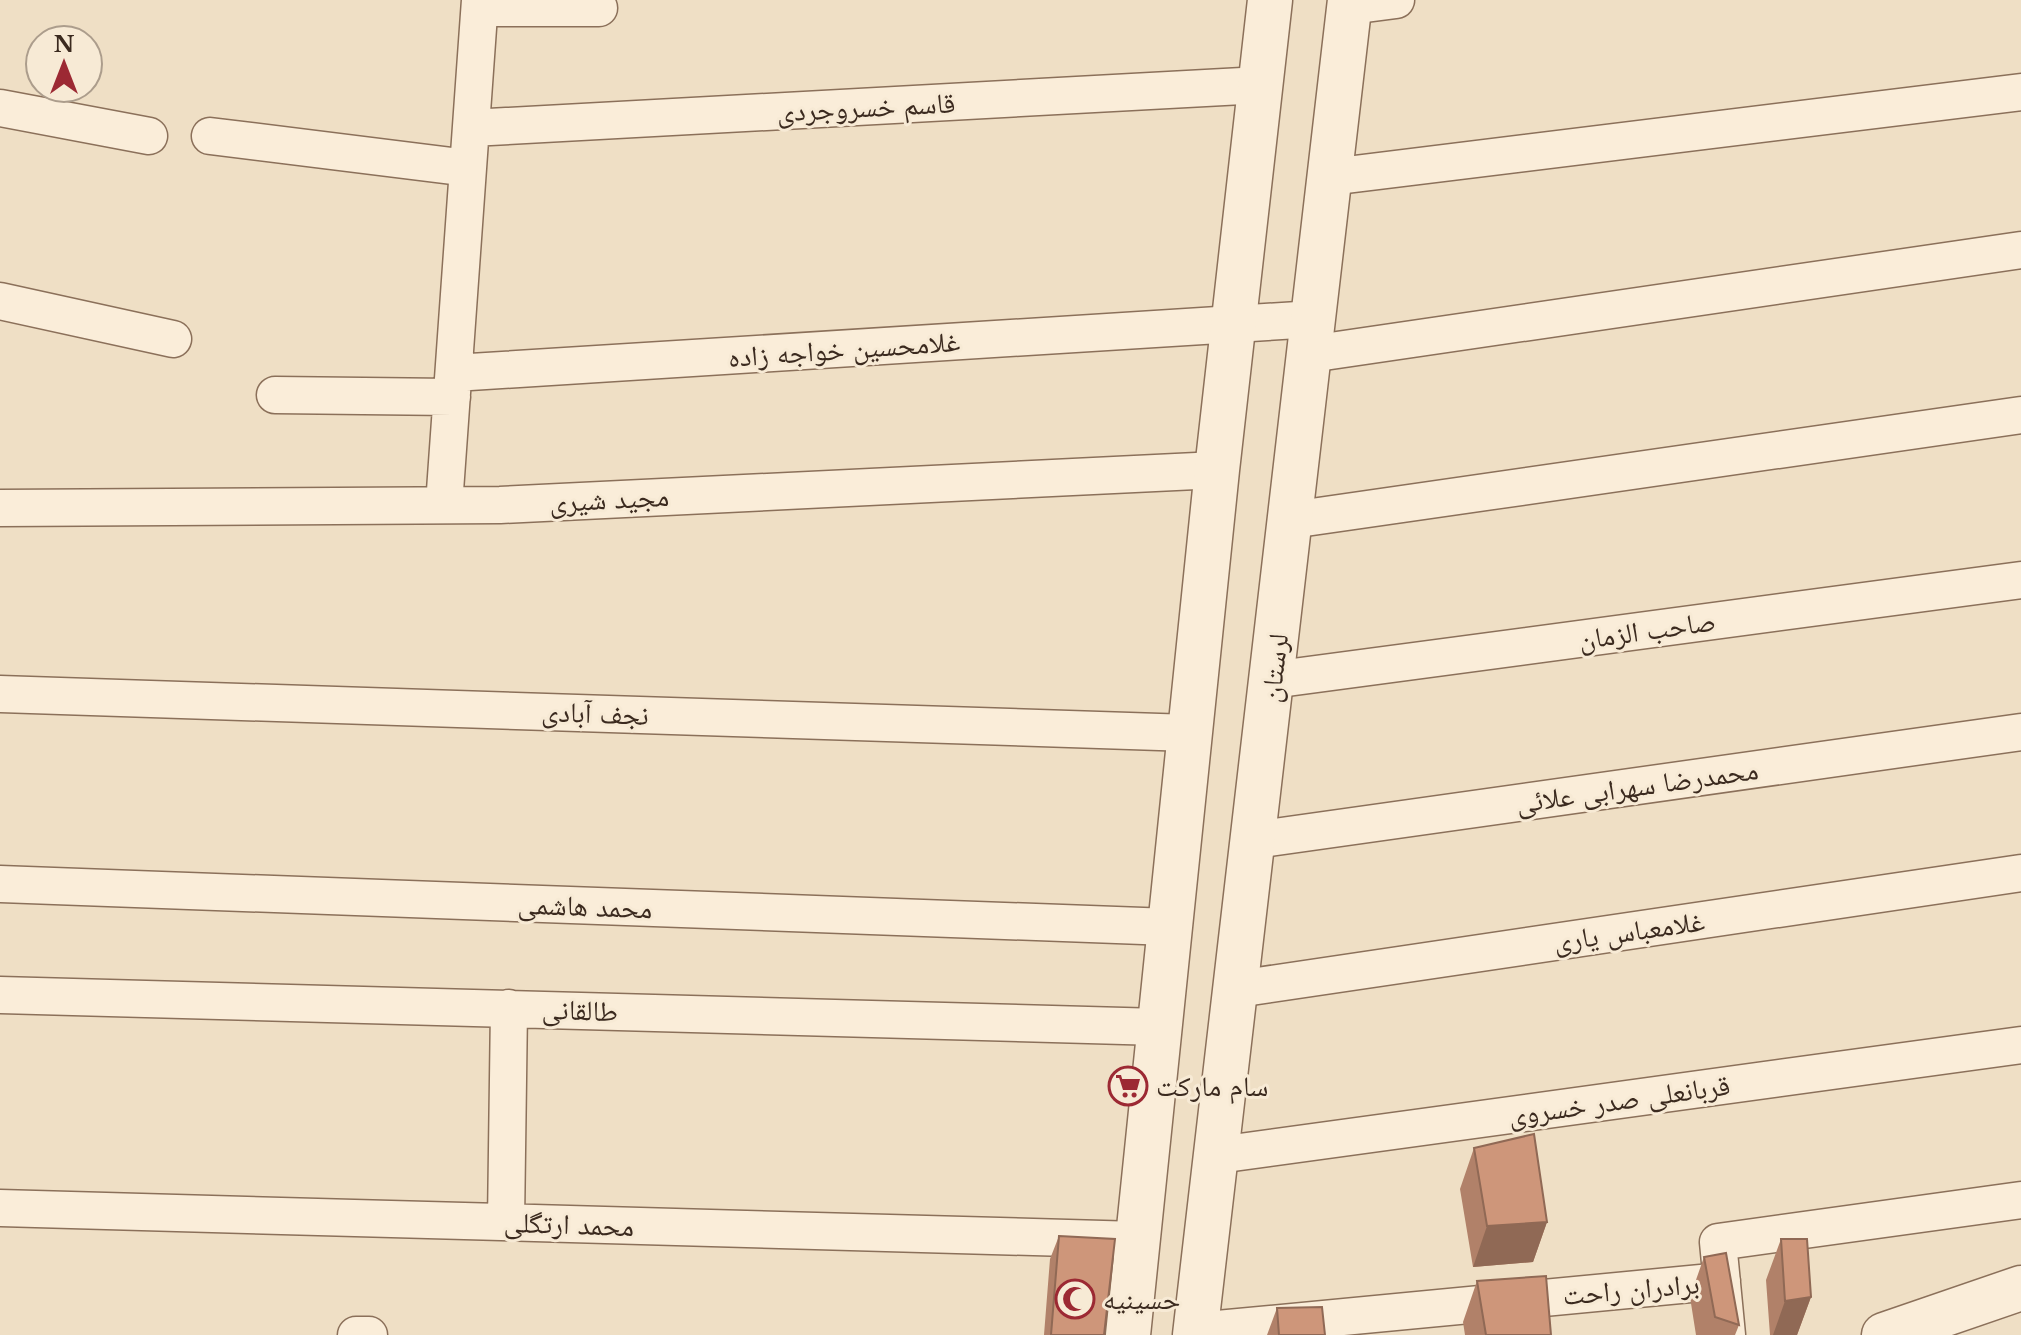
<svg xmlns="http://www.w3.org/2000/svg" width="2021" height="1335" viewBox="0 0 2021 1335" font-family="'Libre Baskerville','Noto Naskh Arabic',serif">
	<rect width="100%" height="100%" fill="#efdfc5"/>
	<g fill="none" stroke-linecap="round" stroke-linejoin="round">
		<g stroke="#8b705a" stroke-width="39">
			<path id="minor" d="M1350,6L1396,0
				M480,8H599
				M0,108L149,136
				M471,128L1261,85
				M210,136L468,168
				M1330,177L2021,92
				M0,301L173,339
				M1310,354L2021,250
				M454,373L1314,319
				M275,395L452,397
				M444,505L480,0
				M0,508L500,505L1217,470
				M1291,520L2021,415
				M1272,680L2021,580
				M0,694L1190,733
				M1254,840L2021,732
				M0,884L1170,927
				M1237,989L2021,873
				M0,995L1160,1027
				M1218,1155L2021,1045
				M0,1208L1138,1240
				M506,1222L509,1008
				M1196,1331L1722,1281
				M356,1335H369
				M1727,1335L1718,1242L2021,1200"/>
		</g>
		<g stroke="#8b705a" stroke-width="47">
			<path id="tertiary" d="M1128,1335L1217,470L1270,0
				M1195,1335L1350,0
				M1884,1335L2021,1288"/>
		</g>
		<use href="#minor" stroke="#faedd9" stroke-width="36"/>
		<use href="#tertiary" stroke="#faedd9" stroke-width="44"/>
	</g>
	<path fill="#b18169" d="M1474,1148L1547,1222L1533,1262L1473,1267L1460,1189Z
		M1059,1236L1104,1335H1044L1050,1259Z
		M1781,1239L1811,1297L1797,1335H1770L1766,1280Z
		M1704,1257L1739,1325L1735,1335H1696L1690,1297Z
		M1477,1281L1551,1335H1465L1463,1322Z
		M1277,1308L1279,1335H1267Z"/>
	<path fill="#906955" d="M1547,1222L1533,1262L1473,1267L1487,1226Z
		M1811,1297L1797,1335H1773L1785,1301Z"/>
	<path fill="#ce967a" stroke="#906955" stroke-width="2" d="M1534,1134L1547,1222L1487,1226L1474,1148Z
		M1059,1236L1115,1239L1104,1335H1051Z
		M1781,1239H1807L1811,1297L1785,1301Z
		M1726,1253L1739,1325L1715,1317L1704,1257Z
		M1546,1276L1551,1335H1486L1477,1281Z
		M1322,1307L1325,1335H1279L1277,1308Z"/>
	<defs>
		<g id="supermarket-ring" transform="scale(2)"><circle r="9.5" fill="#f7ead5" stroke="#9c2933" stroke-width="1.5"/><path d="M-6-5.5h2.5l.6 2H6L4.5 2H-2.5L-4.4-4H-6ZM-1.5 3.2a1.3 1.3 0 1 0 .1 0ZM3 3.2a1.3 1.3 0 1 0 .1 0Z" fill="#9c2933"/></g>
		<g id="mosque-ring" transform="scale(2)"><circle r="9.5" fill="#f7ead5" stroke="#9c2933" stroke-width="1.5"/><path d="M3.5-4.9A6 6 0 1 0 3.5 4.9A5 5 0 1 1 3.5-4.9Z" fill="#9c2933"/></g>
	</defs>
	<g fill-rule="evenodd">
		<use href="#supermarket-ring" x="1128" y="1086"/>
		<use href="#mosque-ring" x="1075" y="1299"/>
	</g>
	<g text-anchor="middle" stroke-width="6" stroke-linejoin="round" paint-order="stroke">
		<g font-size="28" fill="#3b2a1f" stroke="#f7ead5">
			<text transform="translate(866 107) rotate(-3)" y="10">قاسم خسروجردی</text>
			<text transform="translate(844 349) rotate(-4)" y="10">غلامحسین خواجه زاده</text>
			<text transform="translate(609 499) rotate(-3)" y="10">مجید شیری</text>
			<text transform="translate(1647 630) rotate(-8)" y="10">صاحب الزمان</text>
			<text transform="translate(1274 668) rotate(-83)" y="10">لرستان</text>
			<text transform="translate(595 713) rotate(2)" y="10">نجف آبادی</text>
			<text transform="translate(1637 786) rotate(-8)" y="10">محمدرضا سهرابی علائی</text>
			<text transform="translate(585 906) rotate(2)" y="10">محمد هاشمی</text>
			<text transform="translate(1629 931) rotate(-8)" y="10">غلامعباس یاری</text>
			<text transform="translate(580 1010) rotate(2)" y="10">طالقانی</text>
			<text transform="translate(1619 1100) rotate(-8)" y="10">قربانعلی صدر خسروی</text>
			<text transform="translate(569 1224) rotate(2)" y="10">محمد ارتگلی</text>
			<text transform="translate(1631 1289) rotate(-5)" y="10">برادران راحت</text>
		</g>
		<g font-size="28" fill="#3b2a1f" stroke="#f7ead5" text-anchor="start">
			<text x="1156" y="1096">سام مارکت</text>
			<text x="1103" y="1309">حسینیه</text>
		</g>
	</g>
	<g transform="translate(64 64)"><circle r="38" fill="#f7ead5" stroke="#ac9d8c" stroke-width="2"/>
	<path d="M0-6L14 30L0 20L-14 30Z" fill="#9c2933"/>
	<text y="-12" font-size="22" font-weight="bold" text-anchor="middle" fill="#3b2a1f">N</text>
	</g>
</svg>
